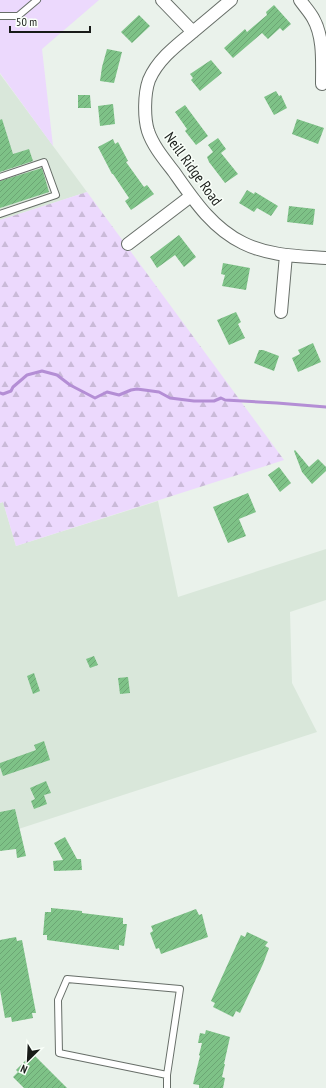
<svg xmlns="http://www.w3.org/2000/svg" width="326" height="1088" viewBox="0 0 326 1088" font-family="'PT Sans Narrow',sans-serif">
	<defs>
		<pattern id="forest-firs" width="22" height="20" patternUnits="userSpaceOnUse"><rect width="22" height="20" fill="#ecd9fd"/><path d="M5 1l3.5 6h-7zM16 11l3.5 6h-7z" fill="#cabad8"/></pattern>
		<pattern id="building-hatch" width="6" height="6" patternUnits="userSpaceOnUse"><rect width="6" height="6" fill="#7ec287"/><path d="M-1 1l2-2M0 6l6-6M5 7l2-2" fill="none" stroke="#6ca674"/></pattern>
	</defs>
	<rect width="100%" height="100%" fill="#eaf2eb"/>
	<path fill="#d9e7da" d="M0,74L87,192L0,220Z
		M158,501L178,597L326,549V600L290,612L292,683L317,732L0,835V503L3,502L16,546Z"/>
	<path fill="url(#forest-firs)" d="M87,192L284,460L16,546L3,502L0,503V220Z"/>
	<path fill="#ecd9fd" d="M0,0H99L42,49L53,146L0,73Z"/>
	<g fill="none" stroke-linecap="round" stroke-linejoin="round">
		<path stroke="#b48ed5" stroke-width="3" d="M0,393L3,394L11,391L13,387L27,375L42,371L57,375L70,385L95,398L107,392L119,395L131,390L137,389L159,392L170,398L194,401H214L221,398L225,400L277,403L326,407"/>
	</g>
	<path fill="url(#building-hatch)" d="M274,5L291,24L283,31L280,28L268,39L262,33L233,58L224,48L245,29L247,32L267,15L266,12Z
		M139,15L150,26L132,43L121,32Z
		M107,49L122,52L114,83L100,81L102,67Z
		M211,60L222,73L200,91L191,80L193,78L190,74Z
		M276,91L279,96L281,95L287,108L274,115L264,97Z
		M78,95H90L91,108H78Z
		M113,104L115,124L100,126L98,106Z
		M185,105L208,136L196,145L185,131L187,129L175,112Z
		M2,119L13,154L29,149L33,161L0,172V120Z
		M297,119L324,128L318,144L292,134Z
		M218,138L226,149L221,153L238,174L225,183L209,162L207,157L213,152L208,145Z
		M113,139L115,144L118,142L128,161L126,162L144,187L147,185L154,194L131,210L125,201L129,198L113,174H112L98,147Z
		M42,168L49,192L0,208V181Z
		M247,190L254,194L255,192L278,206L271,216L257,208L254,212L239,203Z
		M289,206L315,209L313,225L287,222Z
		M179,235L196,257L184,267L175,255L157,268L150,257Z
		M223,263L250,268L246,290L222,286L225,275L221,274Z
		M236,312L241,322L238,324L245,338L229,345L217,320Z
		M313,343L321,362L298,372L292,358L300,354L298,350Z
		M259,350H263L279,356L274,371L254,363Z
		M295,450L309,467L318,459L326,467V471L312,484L302,472L294,451Z
		M279,467L291,483L280,492L268,475Z
		M248,493L256,512L239,519L246,536L228,543L213,507Z
		M94,656L98,665L90,668L86,659Z
		M34,673L40,691L33,694L27,676Z
		M128,677L130,693L120,694L118,678Z
		M44,741L50,760L3,776L0,767V763L36,750L34,745Z
		M46,781L51,793L44,795L47,804L34,809L31,801L35,799L30,788Z
		M15,809L26,856L17,858L16,849L0,851V812Z
		M65,837L77,859H81L82,870L54,871L53,861L63,860L54,843Z
		M51,908L82,911V913L123,918V924H127L124,946L119,945V950L47,940V935H43L45,912H51Z
		M196,909L199,915L202,914L206,930L208,937L161,954L159,948L156,949L150,933L153,931L151,926Z
		M247,932L268,942L265,946L269,948L263,964L240,1013L236,1011L233,1017L213,1007L215,1003L211,1001L241,935L245,937Z
		M16,937L17,941L22,940L36,1013H32L33,1018L12,1022L11,1017L5,1018L0,990V940Z
		M206,1030L230,1037L224,1064H225L222,1077L225,1078L223,1088H199V1085L193,1084L200,1056L199,1055L202,1043H198L200,1033L205,1034Z
		M35,1056L67,1088H24L13,1077L18,1072L16,1070L29,1057L31,1059Z"/>
	<g fill="none" stroke-linecap="round" stroke-linejoin="round">
		<g stroke="#676e68" stroke-width="8">
			<path id="service" d="M0,16H18L37,0
				M0,177L44,162L56,195L0,214
				M167,1075L59,1053L58,1000L67,979L180,989L167,1075V1088"/>
		</g>
		<g stroke="#676e68" stroke-width="14">
			<path id="minor" d="M162,0L193,32
				M231,0C219,10 206,21 194,31C177,45 158,59 149,80C144,94 144,118 148,131C153,146 164,159 174,172C193,199 212,228 243,243C269,256 298,256 326,258
				M300,0C304,6 309,11 313,18C324,37 322,62 322,84
				M128,244L191,196
				M281,312L286,255"/>
		</g>
		<use href="#service" stroke="#fff" stroke-width="6"/>
		<use href="#minor" stroke="#fff" stroke-width="12"/>
	</g>
	<g text-anchor="middle" stroke-width="3" stroke-linejoin="round" paint-order="stroke">
		<g font-size="15" fill="#181b18" stroke="#f9fff9">
			<text transform="translate(193 169) rotate(54)" y="5">Neill Ridge Road</text>
		</g>
	</g>
	<g transform="translate(28 1060) rotate(204)" stroke="#f9fff9" stroke-width="3" paint-order="stroke">
	<path d="M0-3L7 15L0 10L-7 15Z" fill="#181b18"/>
	<text y="-6" font-size="11" font-weight="bold" text-anchor="middle" fill="#181b18">N</text>
	</g>
	<path d="M10 26v6h80v-6" fill="none" stroke="#181b18" stroke-width="2"/>
	<text x="16" y="26" font-size="12" fill="#181b18" stroke="#f9fff9" stroke-width="3" paint-order="stroke">50 m</text>
</svg>
